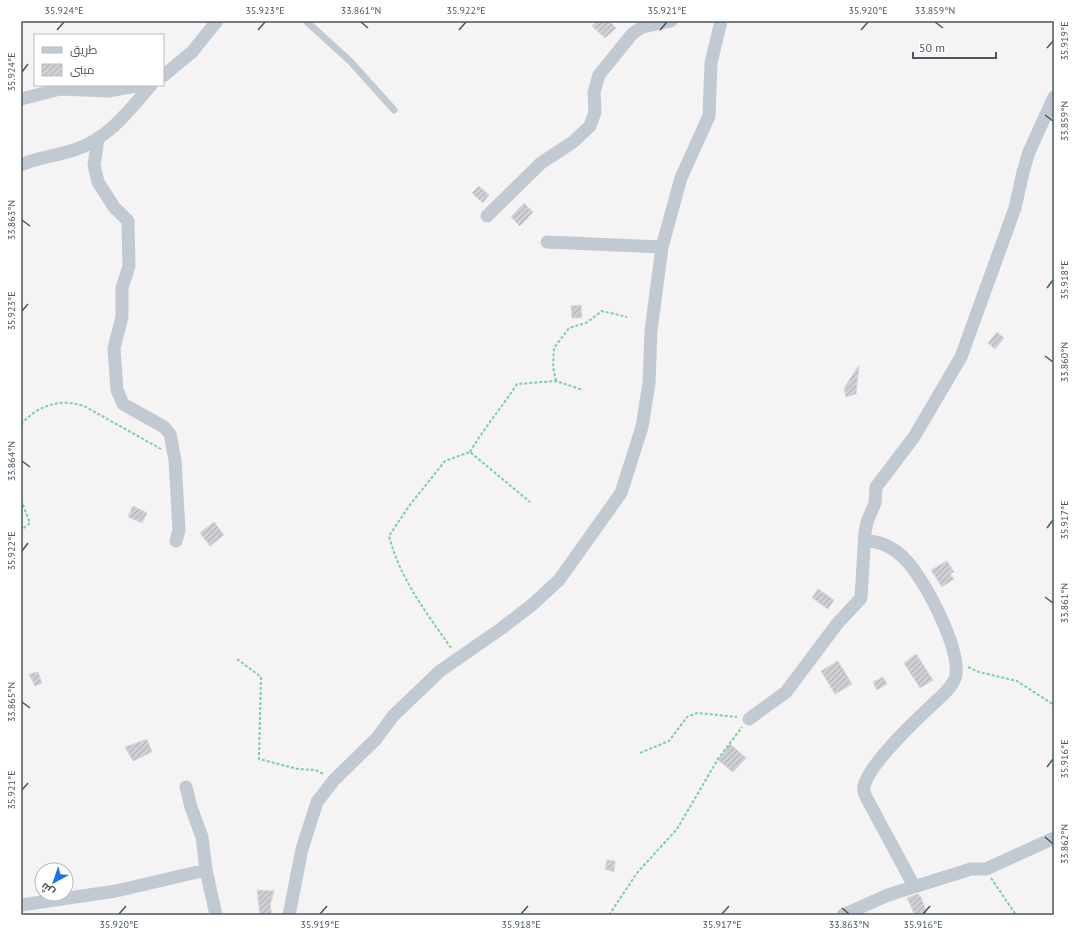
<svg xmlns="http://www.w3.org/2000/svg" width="1075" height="936" viewBox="0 0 1075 936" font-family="'PT Sans',Cairo,sans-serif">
	<defs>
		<pattern id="building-hatch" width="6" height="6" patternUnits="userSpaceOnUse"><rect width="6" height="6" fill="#cdcfd5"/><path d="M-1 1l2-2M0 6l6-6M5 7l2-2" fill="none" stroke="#a8abb0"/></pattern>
	</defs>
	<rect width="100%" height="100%" fill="#f5f3f3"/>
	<path fill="url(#building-hatch)" stroke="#d7d9de" d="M597,21H609L616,28L605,38L592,26Z
		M479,186L489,195L483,203L472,193Z
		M524,203L533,212L520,226L511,217Z
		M581,305L582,318H572L571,306Z
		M997,332L1004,338L995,349L988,343Z
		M859,365L856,394L846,397L844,388Z
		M133,506L147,513L142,523L128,517Z
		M214,522L224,535L210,546L200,533Z
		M947,561L954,572L950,574L954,579L942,587L931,570Z
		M818,589L834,600L828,609L812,598Z
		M916,654L933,680L920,688L904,663Z
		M838,661L852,684L835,694L821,671Z
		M38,672L42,683L35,686L29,674Z
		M883,677L887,684L877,690L873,682Z
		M147,739L152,752L133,761L125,747Z
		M730,744L746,758L733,772L718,760Z
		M607,860L615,861L614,872L605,869Z
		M257,890L274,891L270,905L272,915H260Z
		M918,894L921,897L927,914L915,915L907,898Z"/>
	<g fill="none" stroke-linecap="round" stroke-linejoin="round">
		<path stroke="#7ad0a6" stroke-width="2" stroke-dasharray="3 2" stroke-linecap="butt" d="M556,381L553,367L554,348L569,328L586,323L602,311L627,317
			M21,424C39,405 60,398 84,406L161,449
			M470,452C484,428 502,407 517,384L556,381L583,390
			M21,500L30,523L21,530
			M451,648C426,612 400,579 389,536L409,506L445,461L470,452L530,502
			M237,659L261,677L259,759L298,769L315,770L324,774
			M968,667L979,672L1017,681L1054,705
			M640,753L669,741L687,717L697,713L737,717
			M991,878L1016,915
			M609,915L637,873L677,829L718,759L742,727"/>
		<path stroke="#c1cad2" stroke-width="7" d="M306,21L351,62L394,110"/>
		<path stroke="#c1cad2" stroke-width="13" d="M163,76L192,52L217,21
			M21,99L60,89L108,91L142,85
			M98,138L94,165L98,182L114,207L128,221V225L129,266L122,288V317L114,348L117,390L123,404L164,427L170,434L175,460L179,530L176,541
			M21,165C37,157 57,156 74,150C107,140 130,110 151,85
			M487,216L541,163L573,142L590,126L595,112L594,92L599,75L633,33L643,27L671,21
			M547,242L662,247
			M866,541C890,541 908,559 920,579C934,600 959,650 956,674C955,686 940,697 932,705C914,722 870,763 864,786C863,790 864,793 866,797L914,886
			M749,719L786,692L837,624L861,598L865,532L867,522L875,503L876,487L914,437L961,357L1015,208L1023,172L1029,152L1054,97
			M186,787L191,807L202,837L206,870L216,915
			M21,905L116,891L206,870
			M289,915L302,849L317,802L334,780L376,739L393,716L440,671L502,628L533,604L559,580L621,493L642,427L649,383L651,331L662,247L681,178L709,116L711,63L721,21
			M843,915L888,895L971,869H986L1054,838"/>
	</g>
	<path fill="none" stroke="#4a5661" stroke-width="1.5" d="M361,22L368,28M935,22L943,28M57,30L64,22M258,30L265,22M459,30L466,22M660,30L667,22M861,30L868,22M1047,48L1053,41M22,72L28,64M1045,115L1053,121M22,220L30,226M1047,288L1053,280M22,311L28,304M1045,356L1053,362M22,461L30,467M1047,528L1053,520M22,551L28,543M1045,597L1053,603M22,702L30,708M1047,767L1053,759M22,790L28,783M1045,837L1053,844M842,908L849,914M119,914L126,906M320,914L327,906M521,914L528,906M722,914L729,906M923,914L930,906"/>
	<rect width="1075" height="936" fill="none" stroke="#ffffff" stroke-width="44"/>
	<rect x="34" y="34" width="130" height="52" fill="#ffffff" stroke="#b7bbc0"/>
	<rect x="42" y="47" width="20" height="6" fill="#c1cad2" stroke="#b7bbc0"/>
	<text x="70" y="54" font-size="12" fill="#4a5661">طريق</text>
	<rect x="42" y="64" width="20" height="12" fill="url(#building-hatch)" stroke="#b7bbc0"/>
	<text x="70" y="74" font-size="12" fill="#4a5661">مبنى</text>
	<g transform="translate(54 882) rotate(220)"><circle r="19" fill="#ffffff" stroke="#b7bbc0"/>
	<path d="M0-3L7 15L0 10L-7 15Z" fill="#1a73e8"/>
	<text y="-6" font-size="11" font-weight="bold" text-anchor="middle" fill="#4a5661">ش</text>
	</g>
	<path d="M913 52v6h83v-6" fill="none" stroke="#4a5661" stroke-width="2"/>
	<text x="919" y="52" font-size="12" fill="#4a5661" stroke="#ffffff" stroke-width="3" paint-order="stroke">50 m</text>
	<rect x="22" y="22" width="1031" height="892" fill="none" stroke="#4a5661" stroke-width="1.5"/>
	<g font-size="10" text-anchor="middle" fill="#4a5661">
		<text x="64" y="14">35.924°E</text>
		<text x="265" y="14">35.923°E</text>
		<text x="361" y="14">33.861°N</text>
		<text x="466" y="14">35.922°E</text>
		<text x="667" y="14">35.921°E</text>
		<text x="868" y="14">35.920°E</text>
		<text x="935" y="14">33.859°N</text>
		<text transform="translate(1064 41) rotate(-90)" y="4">35.919°E</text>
		<text transform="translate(11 72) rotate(-90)" y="4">35.924°E</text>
		<text transform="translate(1064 121) rotate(-90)" y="4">33.859°N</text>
		<text transform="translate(11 220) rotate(-90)" y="4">33.863°N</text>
		<text transform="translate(1064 280) rotate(-90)" y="4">35.918°E</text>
		<text transform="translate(11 311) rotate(-90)" y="4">35.923°E</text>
		<text transform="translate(1064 362) rotate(-90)" y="4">33.860°N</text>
		<text transform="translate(11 461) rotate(-90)" y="4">33.864°N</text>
		<text transform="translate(1064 520) rotate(-90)" y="4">35.917°E</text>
		<text transform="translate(11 551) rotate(-90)" y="4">35.922°E</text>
		<text transform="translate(1064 603) rotate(-90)" y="4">33.861°N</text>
		<text transform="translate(11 702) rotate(-90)" y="4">33.865°N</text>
		<text transform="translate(1064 759) rotate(-90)" y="4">35.916°E</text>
		<text transform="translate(11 790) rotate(-90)" y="4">35.921°E</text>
		<text transform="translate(1064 844) rotate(-90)" y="4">33.862°N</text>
		<text x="119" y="928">35.920°E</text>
		<text x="320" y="928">35.919°E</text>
		<text x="521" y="928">35.918°E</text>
		<text x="722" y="928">35.917°E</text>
		<text x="849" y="928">33.863°N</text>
		<text x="923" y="928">35.916°E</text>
	</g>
</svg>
